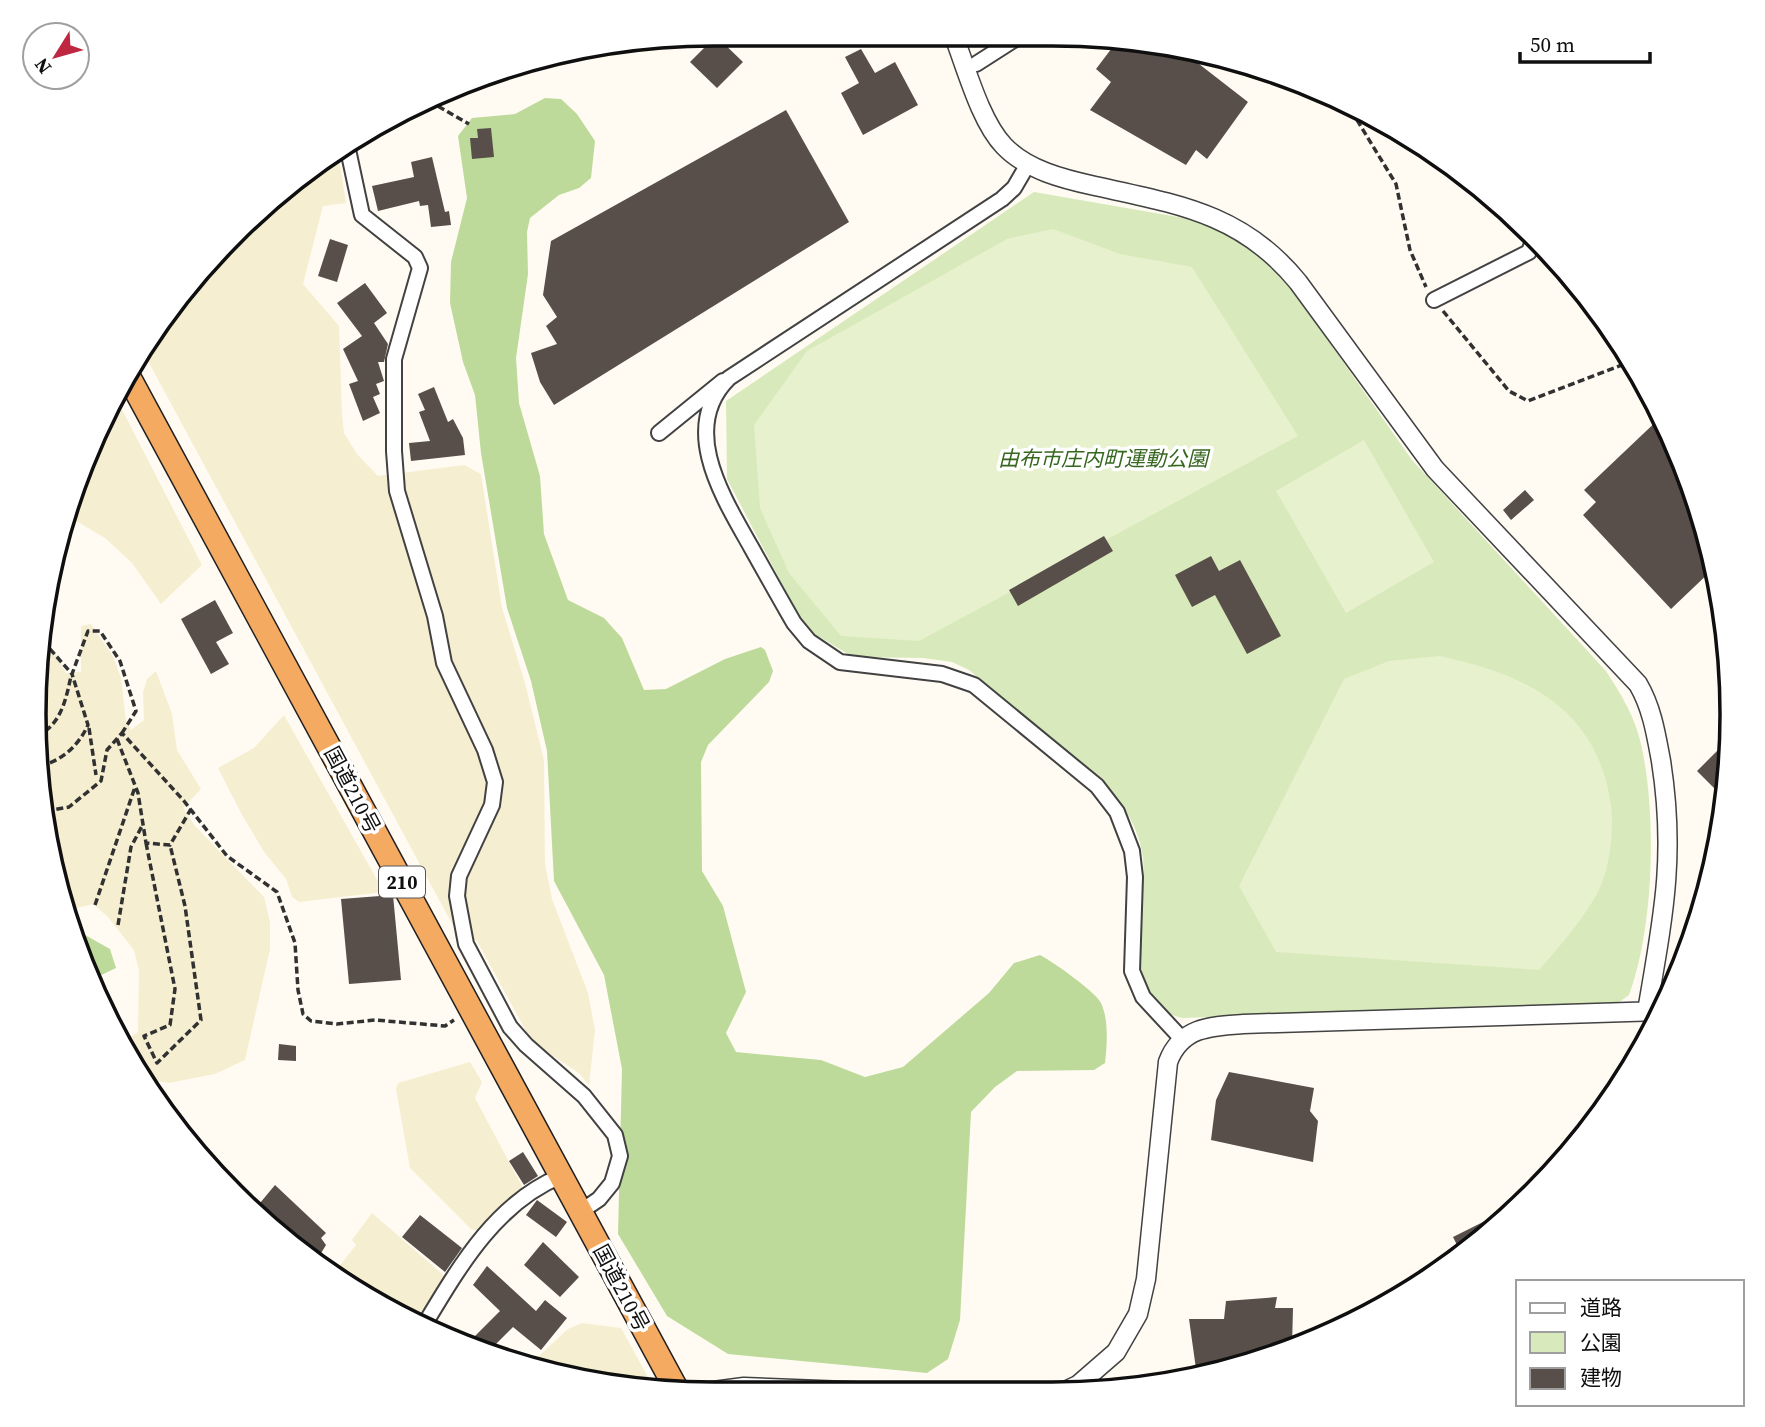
<svg xmlns="http://www.w3.org/2000/svg" width="1765" height="1427" viewBox="0 0 1765 1427" font-family="'Source Serif 4','Noto Sans JP',serif">
	<rect width="100%" height="100%" fill="#fffbf2"/>
	<path fill="#f5eed1" d="M338,152L346,203L323,206L303,284L339,326L342,414L344,433L357,454L378,476L464,465L481,474L502,608L525,683L544,760L545,864L552,899L588,993L595,1030L589,1085L579,1073L532,1042L477,941L457,933L142,350L233,232Z
		M115,396L202,565L161,604L132,563L105,538L66,515Z
		M91,624L113,656L121,678L126,721L131,730L144,720L143,692L147,679L156,671L172,714L177,750L201,789L183,808L195,826L264,897L270,922V949L245,1060L215,1074L169,1083L144,1079L121,1043L138,1032L139,971L134,950L107,916L93,904L65,911L56,889L33,713L43,640L54,651L66,673L81,672V626Z
		M284,715L384,892L299,902L292,897L286,879L264,852L241,813L218,768L254,748Z
		M470,1062L482,1082L475,1098L523,1188L482,1232L471,1229L410,1168L396,1089L398,1083Z
		M372,1213L447,1278L414,1324L333,1274L356,1245L352,1240Z
		M582,1323L621,1328L655,1390L527,1367L568,1329Z"/>
	<path fill="#d8eabb" d="M1034,192L1184,218L1214,227L1239,240L1284,278L1412,460L1606,671C1621,694 1635,717 1641,744C1657,814 1654,928 1629,995L1618,1003L1182,1018C1116,1003 1148,906 1143,858C1139,828 1124,805 1104,782L969,670L952,662L923,658L853,657L813,633L800,618L727,479L726,401Z"/>
	<path fill="#beda9a" d="M545,98L561,99L577,114L595,141L591,178L579,188L559,195L530,218L527,232L528,274L516,358L519,403L540,476L544,534L568,600L604,618L622,638L644,690L666,689L725,659L761,647L765,650L773,671L769,682L708,745L701,762L702,871L723,906L746,992L726,1033L736,1052L821,1060L865,1077L903,1067L989,993L1014,963L1040,955C1053,962 1095,991 1101,1003C1109,1020 1107,1045 1105,1063L1094,1070L1017,1071L995,1087L971,1112L960,1320L948,1359L927,1373L728,1354L667,1316L618,1234L622,1069L604,975L554,881L547,751L531,681L507,608L481,453L475,395L463,362L450,303L451,262L467,198L458,136L472,118L515,114Z
		M71,927L110,949L116,968L95,978L89,976Z"/>
	<path fill="#e8f1cd" d="M1053,229L1120,254L1192,267L1298,436L919,641L841,636L789,573L760,508L754,425L807,351L1007,239Z
		M1364,440L1434,562L1346,613L1276,491Z
		M1440,656C1527,675 1597,708 1611,805C1614,832 1610,869 1597,894C1581,922 1560,946 1539,970L1276,952L1239,886L1344,679L1389,661Z"/>
	<path fill="#584f4b" d="M716,36L743,62L717,88L690,62Z
		M1118,40L1190,57L1248,102L1207,159L1196,150L1186,165L1090,110L1111,82L1096,69Z
		M861,49L875,73L895,62L918,105L863,135L841,93L859,83L845,57Z
		M786,110L849,222L554,405L540,382L531,353L557,344L546,326L557,317L543,295L551,241Z
		M491,128L494,157L472,159L470,138H478L477,129Z
		M432,157L445,212L449,211L451,225L431,227L428,205L420,206L419,201L378,211L372,186L414,177L411,162Z
		M330,239L348,245L337,282L318,276Z
		M365,283L387,313L374,323L388,344L384,362H378L384,381L376,384L380,394L373,397L380,413L363,421L349,384L358,381L343,349L362,336L337,303Z
		M434,387L448,422L453,419L463,438L465,455L411,461L409,443L430,441L419,412L425,410L418,394Z
		M1663,415L1708,537L1714,568L1671,609L1583,515L1596,502L1584,490Z
		M1525,490L1534,500L1511,520L1503,510Z
		M1104,536L1113,551L1018,606L1009,590Z
		M1211,556L1219,571L1240,560L1281,636L1247,654L1215,595L1192,607L1175,575Z
		M215,600L233,633L216,642L229,664L211,674L181,619Z
		M1728,740L1727,763L1726,800L1697,771Z
		M393,895L401,980L349,984L341,899Z
		M279,1044L296,1046V1061L278,1060Z
		M1229,1072L1314,1088L1310,1111L1318,1121L1313,1162L1211,1140L1216,1100Z
		M523,1152L538,1176L524,1185L509,1161Z
		M275,1185L326,1233L321,1238L326,1245L315,1263L299,1253L255,1209Z
		M537,1200L567,1222L556,1237L526,1215Z
		M1505,1211L1507,1214L1462,1255L1453,1237Z
		M420,1215L462,1248L445,1272L402,1237Z
		M543,1242L579,1277L560,1297L524,1265Z
		M487,1266L536,1311L545,1300L567,1318L541,1350L513,1327L488,1352L467,1344L500,1311L473,1285Z
		M1277,1297L1275,1308H1293L1292,1346L1227,1371L1197,1376L1189,1319H1224L1226,1301Z"/>
	<g fill="none" stroke-linecap="round" stroke-linejoin="round">
		<g stroke="#424242" stroke-width="18">
			<path id="minor" d="M976,64L1023,34
				M347,145L362,215L415,257L420,268L394,359V451L397,491L435,616L444,663L485,750L495,782L492,805L459,876L457,896L466,944L510,1027L526,1045L584,1096L615,1135L620,1156L612,1183L599,1199L580,1212
				M1028,164L1014,188L1002,199L729,378C678,428 724,499 751,547C765,572 779,597 794,623L809,641L840,662L942,674L974,685L1097,786L1117,812L1132,851L1135,877L1132,971L1143,997L1182,1039
				M1434,300L1529,252L1534,238
				M659,433L723,381
				M423,1327C458,1269 495,1203 561,1176"/>
		</g>
		<g stroke="#424242" stroke-width="21">
			<path id="tertiary" d="M953,34C966,67 980,121 1004,146C1027,170 1063,179 1095,186C1176,204 1242,213 1298,282L1435,469L1638,684C1652,708 1656,734 1661,761C1676,856 1663,918 1647,1011
				M706,1392L744,1387L872,1392
				M1063,1392L1078,1385L1116,1352L1138,1314L1146,1279L1168,1062C1181,1027 1211,1026 1243,1024L1660,1011"/>
		</g>
		<g stroke="#202020" stroke-width="26">
			<path id="trunk" d="M126,372L678,1392"/>
		</g>
		<path stroke="#313131" stroke-width="3.5" stroke-dasharray="7 3.5" stroke-linecap="butt" d="M429,101L469,124
			M1346,102L1396,184L1410,250L1426,287
			M1443,311L1509,391L1528,401L1630,362
			M43,641L72,674L88,631H100L120,661L136,711L122,733
			M89,728L96,775
			M36,736C61,726 66,699 71,676
			M117,739L138,793L146,843L170,845L191,809
			M40,766C62,761 79,745 88,725L72,674
			M46,811L69,807L101,781L107,750L122,733L184,801L227,856L277,892L295,943L298,990L303,1014L311,1021L337,1024L375,1020L445,1026L454,1020
			M146,843L175,989L170,1025L144,1036L157,1063L201,1020L185,906L170,845
			M95,905L135,787
			M118,925L131,847L142,826"/>
		<use href="#minor" stroke="#fff" stroke-width="14"/>
		<use href="#tertiary" stroke="#fff" stroke-width="18"/>
		<use href="#trunk" stroke="#f5aa62" stroke-width="23"/>
	</g>
	<g text-anchor="middle" stroke-width="7" stroke-linejoin="round" paint-order="stroke">
		<rect fill="#fff" stroke="#575757" stroke-width="2" x="379" y="866.5" width="46" height="31" rx="5"/>
		<g font-size="19" font-weight="bold" fill="#0f0f0f">
			<text x="402" y="889">210</text>
		</g>
		<g font-size="21" font-style="italic" fill="#36671f" stroke="#fff">
			<text x="1103" y="466">由布市庄内町運動公園</text>
		</g>
		<g font-size="21" fill="#0f0f0f" stroke="#fff">
			<text transform="translate(352 790) rotate(62)" y="7">国道210号</text>
			<text transform="translate(621 1288) rotate(62)" y="7">国道210号</text>
		</g>
	</g>
	<path d="M0 0H1765V1427H0ZM714 46H1052A668 668 0 0 1 1720 714V714A668 668 0 0 1 1052 1382H714A668 668 0 0 1 46 714V714A668 668 0 0 1 714 46Z" fill="#fff" fill-rule="evenodd"/>
	<path fill="none" stroke="#0f0f0f" stroke-width="3.5" d="M714 46H1052A668 668 0 0 1 1720 714V714A668 668 0 0 1 1052 1382H714A668 668 0 0 1 46 714V714A668 668 0 0 1 714 46Z"/>
	<rect x="1516" y="1280" width="228" height="126" fill="#ffffff" stroke="#9f9f9f" stroke-width="2"/>
	<rect x="1530" y="1303" width="35" height="10" fill="#ffffff" stroke="#9f9f9f" stroke-width="2"/>
	<text x="1580" y="1315" font-size="21" fill="#0f0f0f">道路</text>
	<rect x="1530" y="1332" width="35" height="21" fill="#d8eabb" stroke="#9f9f9f" stroke-width="2"/>
	<text x="1580" y="1350" font-size="21" fill="#0f0f0f">公園</text>
	<rect x="1530" y="1368" width="35" height="21" fill="#584f4b" stroke="#9f9f9f" stroke-width="2"/>
	<text x="1580" y="1385" font-size="21" fill="#0f0f0f">建物</text>
	<g transform="translate(56 56) rotate(233)"><circle r="33" fill="#ffffff" stroke="#9f9f9f" stroke-width="2"/>
	<path d="M0-5L12 26L0 18L-12 26Z" fill="#bf2740"/>
	<text y="-10" font-size="19" font-weight="bold" text-anchor="middle" fill="#0f0f0f">N</text>
	</g>
	<path d="M1520 52v10h130v-10" fill="none" stroke="#0f0f0f" stroke-width="3.5"/>
	<text x="1530" y="52" font-size="21" fill="#0f0f0f" stroke="#ffffff" stroke-width="5" paint-order="stroke">50 m</text>
</svg>
